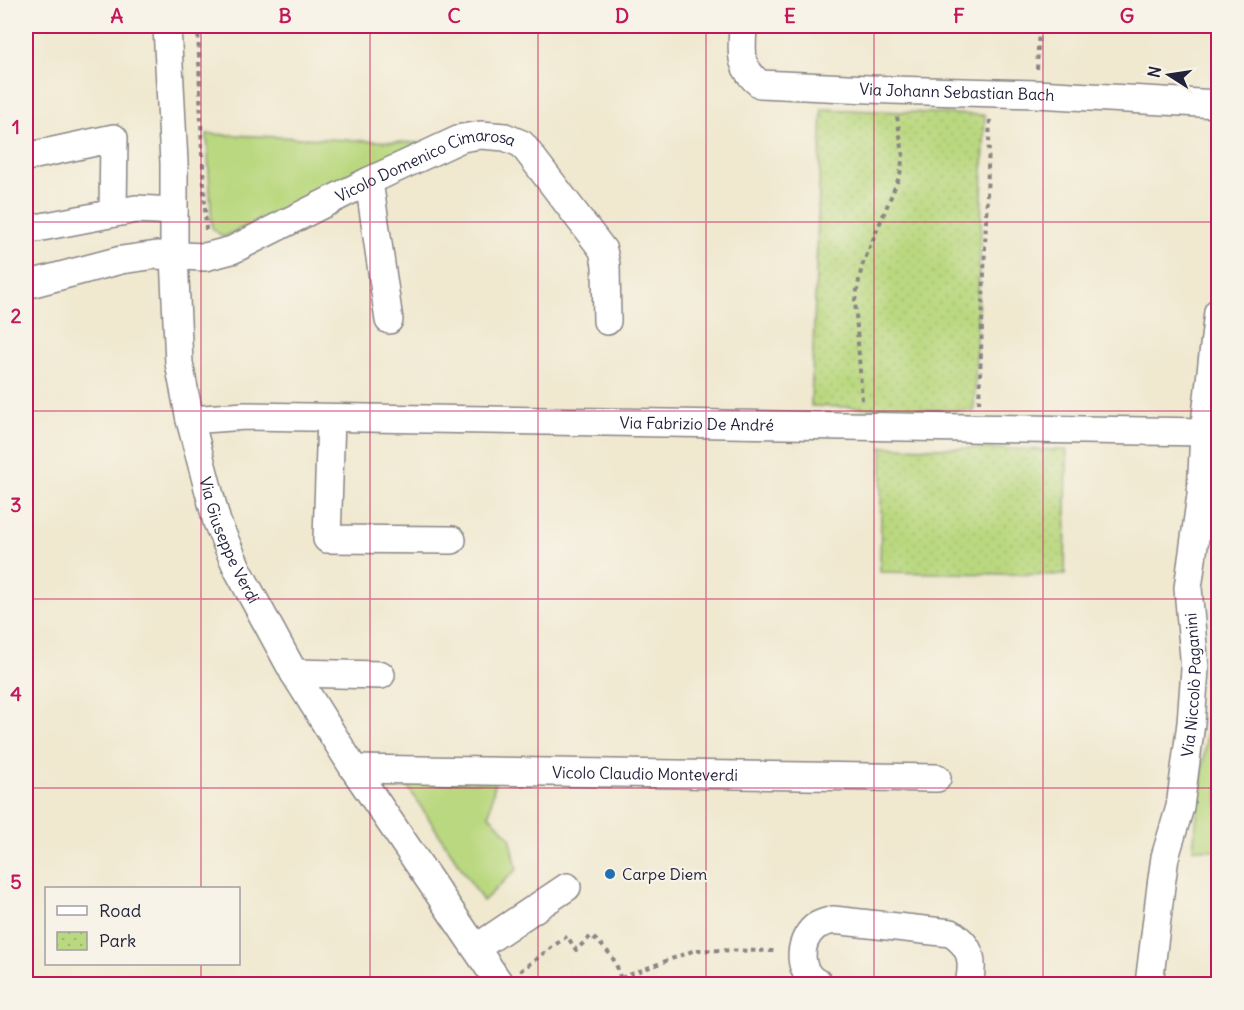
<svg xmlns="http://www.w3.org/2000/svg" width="1244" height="1010" viewBox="0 0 1244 1010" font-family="Delius,sans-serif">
	<defs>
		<pattern id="park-dots" width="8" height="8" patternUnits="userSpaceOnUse" patternTransform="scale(1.5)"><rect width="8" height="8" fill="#bad87f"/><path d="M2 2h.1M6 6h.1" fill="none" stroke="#a0b96f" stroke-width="1.8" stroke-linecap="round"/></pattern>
	</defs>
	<rect width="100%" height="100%" fill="#f7f3e8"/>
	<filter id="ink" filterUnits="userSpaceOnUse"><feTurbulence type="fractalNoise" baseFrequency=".0167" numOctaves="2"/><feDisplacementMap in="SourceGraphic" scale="12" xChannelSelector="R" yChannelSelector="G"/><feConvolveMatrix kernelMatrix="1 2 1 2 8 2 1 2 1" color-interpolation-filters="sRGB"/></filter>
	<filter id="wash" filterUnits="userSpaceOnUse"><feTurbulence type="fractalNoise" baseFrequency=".008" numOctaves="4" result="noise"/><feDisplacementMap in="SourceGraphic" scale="24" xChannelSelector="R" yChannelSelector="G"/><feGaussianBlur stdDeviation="1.35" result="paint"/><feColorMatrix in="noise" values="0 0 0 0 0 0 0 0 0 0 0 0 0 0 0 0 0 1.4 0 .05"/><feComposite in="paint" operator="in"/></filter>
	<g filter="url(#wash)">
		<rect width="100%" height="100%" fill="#f0e8cf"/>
		<path fill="#bad87f" stroke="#6e7d5d" stroke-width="1.5" d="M207,134L421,143L223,237L212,228Z
			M1218,643V851L1193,848Z
			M404,781L495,782L489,815L510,837L517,869L483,901Z"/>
		<path fill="url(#park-dots)" stroke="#6e7d5d" stroke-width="1.5" d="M822,109L985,115L974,411L811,406Z
			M882,447L1067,450L1065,575L880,572Z"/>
	</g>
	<g filter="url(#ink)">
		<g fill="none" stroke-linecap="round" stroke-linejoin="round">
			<g stroke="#898585" stroke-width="30">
				<g id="minor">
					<path id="s1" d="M167,26L174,163V257L179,363L190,420L217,522L238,570L294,673L354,769L500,984"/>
					<path id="s2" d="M743,26C742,51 738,67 760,84L891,90L1036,94L1218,104"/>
					<path d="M26,157L114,138L113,213"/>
					<path d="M369,181L389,320"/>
					<path d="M26,230L136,209L174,211"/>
					<path id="s3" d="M26,285L121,260L157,255L205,257L232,250L369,181L462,138L481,135L505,137L522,144L603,250L606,265L607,321"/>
					<path d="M331,418L327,539L452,540"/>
					<path id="s4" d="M190,420L245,416L1204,432"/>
					<path d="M294,673L381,675"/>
					<path id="s5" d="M354,769L937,778"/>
					<path d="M476,948L567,887"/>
					<path d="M820,984C797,975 797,942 815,927C820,923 827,922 833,920L951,933C972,947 974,961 969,984"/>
					<path id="s6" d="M1149,984L1161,886L1165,857L1180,807L1191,723L1195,669L1188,588L1201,495L1204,432L1218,312"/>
				</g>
			</g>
			<path stroke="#898585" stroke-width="4" stroke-dasharray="4.5 4.5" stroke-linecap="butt" d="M198,26L202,156
				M1037,69L1039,26
				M203,163L206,230
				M862,400L855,300L862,266L900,175L903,154L897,116
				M979,403L990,117
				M520,971L567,936L576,950L591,936C609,951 618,960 621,984
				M621,978L695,950L777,951"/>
			<use href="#minor" stroke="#fff" stroke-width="27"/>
		</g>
	</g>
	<path fill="none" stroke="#c2185b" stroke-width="1.5" stroke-opacity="0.55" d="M201,26V888M370,26V984M538,26V984M706,26V984M874,26V984M1043,26V984M26,222H1218M26,411H1218M26,599H1218M26,788H1218M201,964V984"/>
	<circle fill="#1f6fb2" stroke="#f7f3e8" stroke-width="2" cx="610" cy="874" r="6"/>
	<g text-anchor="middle" stroke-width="4.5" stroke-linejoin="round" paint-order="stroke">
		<g font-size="16" fill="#22223b" stroke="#f7f3e8">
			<text dy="6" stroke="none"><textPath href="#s2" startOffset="261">Via Johann Sebastian Bach</textPath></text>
			<text dy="6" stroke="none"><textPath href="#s3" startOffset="424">Vicolo Domenico Cimarosa</textPath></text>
			<text dy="6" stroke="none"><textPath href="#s4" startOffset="507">Via Fabrizio De André</textPath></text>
			<text dy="6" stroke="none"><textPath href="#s1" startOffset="522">Via Giuseppe Verdi</textPath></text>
			<text dy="6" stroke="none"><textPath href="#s6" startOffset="303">Via Niccolò Paganini</textPath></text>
			<text dy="6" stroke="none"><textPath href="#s5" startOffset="291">Vicolo Claudio Monteverdi</textPath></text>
		</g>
		<g font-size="16" fill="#22223b" stroke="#f7f3e8" text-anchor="start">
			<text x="622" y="880">Carpe Diem</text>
		</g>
	</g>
	<rect width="1244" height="1010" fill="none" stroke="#f7f3e8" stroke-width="66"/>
	<rect x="45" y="887" width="195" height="78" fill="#f7f3e8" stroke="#a29fa3" stroke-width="1.5"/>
	<rect x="57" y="906" width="30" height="9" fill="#ffffff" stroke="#a29fa3" stroke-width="1.5"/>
	<text x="99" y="917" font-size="18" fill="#22223b">Road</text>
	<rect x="57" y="932" width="30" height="18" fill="url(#park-dots)" stroke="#a29fa3" stroke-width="1.5"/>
	<text x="99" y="947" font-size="18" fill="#22223b">Park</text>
	<g transform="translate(1169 75) rotate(282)" stroke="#f7f3e8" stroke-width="4.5" paint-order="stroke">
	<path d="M0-4.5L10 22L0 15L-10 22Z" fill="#22223b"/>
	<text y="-9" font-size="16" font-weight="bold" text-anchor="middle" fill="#22223b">N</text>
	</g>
	<rect x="33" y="33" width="1178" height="944" fill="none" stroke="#c2185b" stroke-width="2"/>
	<g font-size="20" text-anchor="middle" font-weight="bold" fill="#c2185b">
		<text x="117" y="23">A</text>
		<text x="285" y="23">B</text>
		<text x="454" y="23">C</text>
		<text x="622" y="23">D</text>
		<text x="790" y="23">E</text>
		<text x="959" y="23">F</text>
		<text x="1127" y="23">G</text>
		<text x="16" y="134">1</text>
		<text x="16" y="323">2</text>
		<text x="16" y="512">3</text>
		<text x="16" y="701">4</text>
		<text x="16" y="889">5</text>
	</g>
</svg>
